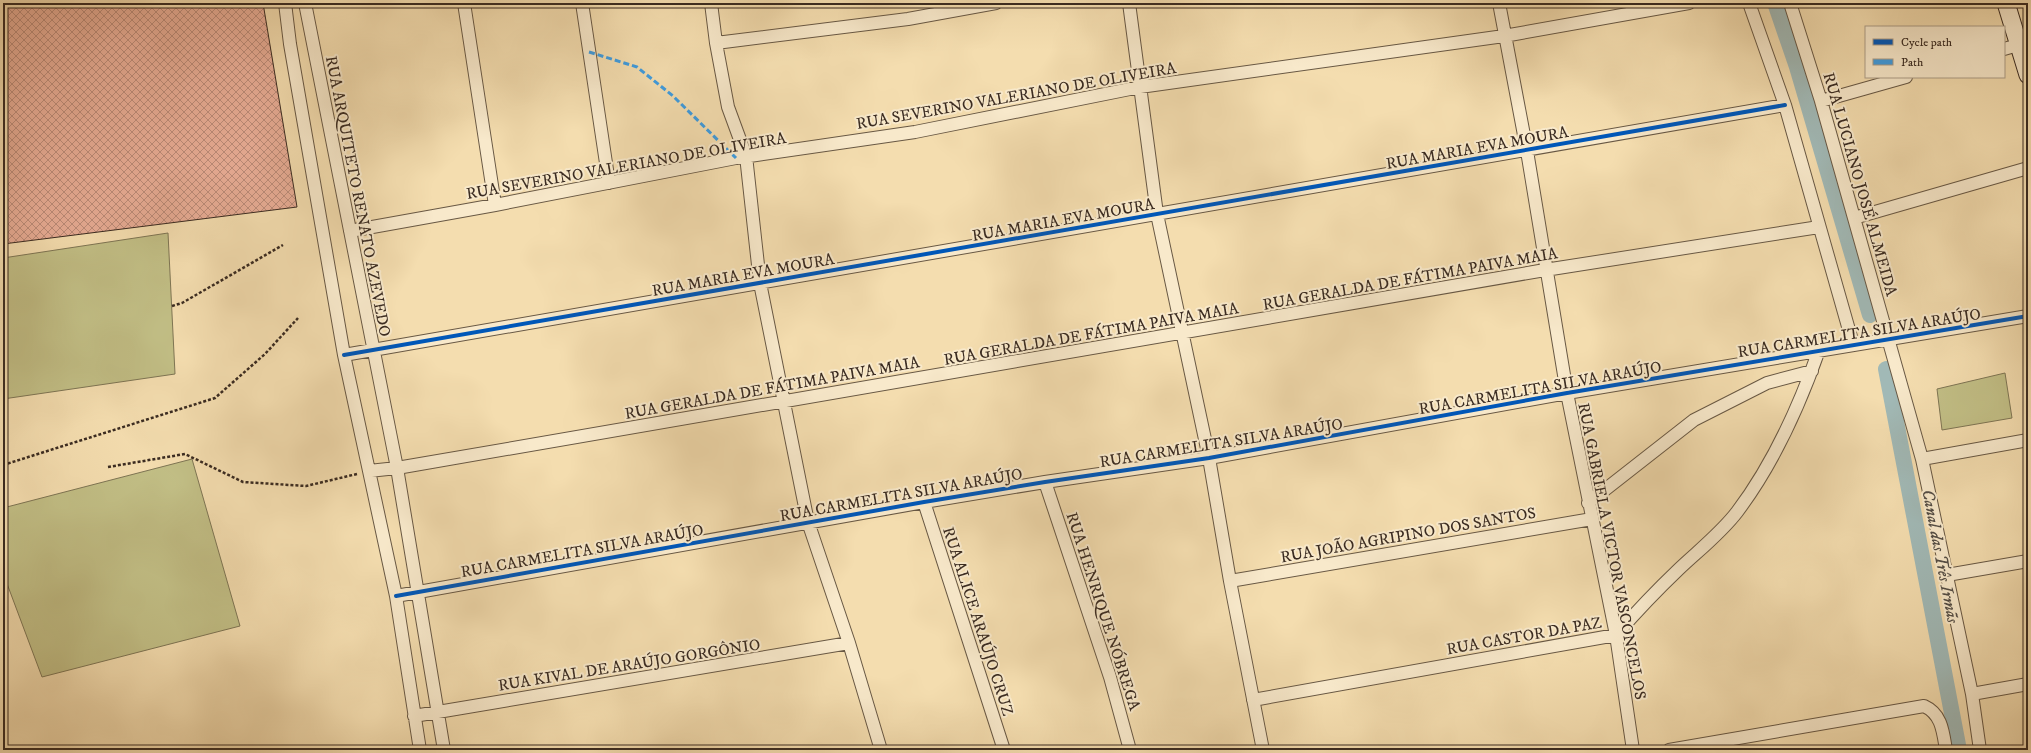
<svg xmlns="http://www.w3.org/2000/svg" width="2031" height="753" viewBox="0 0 2031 753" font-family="'IM FELL DW Pica',serif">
	<defs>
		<pattern id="building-cross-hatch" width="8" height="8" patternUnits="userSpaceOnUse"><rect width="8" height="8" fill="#e7ac95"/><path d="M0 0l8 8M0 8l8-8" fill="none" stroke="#bc8c79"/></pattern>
	</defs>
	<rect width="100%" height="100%" fill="#f4ddaf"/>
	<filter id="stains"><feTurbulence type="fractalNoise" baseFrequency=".005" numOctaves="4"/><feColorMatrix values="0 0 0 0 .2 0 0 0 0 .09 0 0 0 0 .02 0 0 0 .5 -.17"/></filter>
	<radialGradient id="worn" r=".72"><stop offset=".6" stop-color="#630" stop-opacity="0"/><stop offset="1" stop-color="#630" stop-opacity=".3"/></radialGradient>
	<path fill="#c2bf86" stroke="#7e7554" d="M168,233L175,374L3,399V258Z
		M2005,373L2012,418L1942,430L1937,389Z
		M192,459L240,626L42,677L3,573V508Z"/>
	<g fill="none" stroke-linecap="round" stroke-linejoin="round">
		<path stroke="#a1b9b6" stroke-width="16" d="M1775,3L1797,67L1870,315
			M1886,369L1959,750"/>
	</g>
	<path fill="url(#building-cross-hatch)" stroke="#3a2b21" d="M3,3H263L297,207L3,244Z"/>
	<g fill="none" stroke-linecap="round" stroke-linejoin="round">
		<g stroke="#685844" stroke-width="14">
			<path id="street" d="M285,3L290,44L344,355L396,596L420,750
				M305,3L397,468L444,750
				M464,3L495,205
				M582,3L609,183
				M711,3L716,43L728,107L746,156L760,283L808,522L849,643L881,750
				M1129,3L1157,214L1209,458L1230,581L1263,750
				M1499,3L1527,151L1567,393L1616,635L1633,750
				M1749,3L1785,105L1853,344
				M1790,3L1821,101L1922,459L1972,694L1980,750
				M716,43L908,19L996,3
				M2004,49L2018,45
				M1821,101L1906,77
				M1854,218L2028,168
				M350,231L495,205L736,158L915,132L1140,87L1504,36L1689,3
				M344,355L1785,105
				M1922,459L2028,440
				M369,471L397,468L1545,270L1819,227
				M1045,482L1110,677L1130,750
				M924,502L1004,750
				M1588,503L1694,420L1767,383L1812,371
				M1947,575L2028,561
				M1230,581L1592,519
				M396,596L924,502L1045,482L1209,458L1567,393L2028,316
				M1972,694L2028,684
				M1253,700L1616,635C1636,612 1657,590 1679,569C1698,551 1721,533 1737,512C1774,463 1799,407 1819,350
				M414,716L849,643
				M1669,750L1924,706C1942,714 1943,732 1946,750"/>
		</g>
		<g stroke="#3a2b21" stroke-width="19">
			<path id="secondary" d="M2006,3L2028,75"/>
		</g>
		<path stroke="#3a2b21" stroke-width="2.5" stroke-dasharray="3 2" stroke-linecap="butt" d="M172,306L182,303L283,245
			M3,465L215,398L265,354L298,318
			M108,467L185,454L243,482L306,486L357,474"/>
		<use href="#street" stroke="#f8e9cb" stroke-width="12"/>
		<use href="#secondary" stroke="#f8e9cb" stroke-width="17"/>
		<path stroke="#3e9ce0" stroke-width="3" stroke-dasharray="6 3" stroke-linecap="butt" d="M589,52L637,67L673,96L736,158"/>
		<g stroke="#f8e9cb" stroke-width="6">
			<path id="cycleway" d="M344,355L1785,105
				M396,596L924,502L1045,482L1209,458L1567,393L2028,316"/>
		</g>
		<use href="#cycleway" stroke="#0057b8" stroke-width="4"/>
	</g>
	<g text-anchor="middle" stroke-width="4" stroke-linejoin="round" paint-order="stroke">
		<g font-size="16" fill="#3a2b21" stroke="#f8e9cb">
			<text transform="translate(1016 95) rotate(-10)" y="6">RUA SEVERINO VALERIANO DE OLIVEIRA</text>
			<text transform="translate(1477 147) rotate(-10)" y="6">RUA MARIA EVA MOURA</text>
			<text transform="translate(626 165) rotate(-10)" y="6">RUA SEVERINO VALERIANO DE OLIVEIRA</text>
			<text transform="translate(1861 184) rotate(74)" y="6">RUA LUCIANO JOSÉ ALMEIDA</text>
			<text transform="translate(359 196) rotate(79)" y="6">RUA ARQUITETO RENATO AZEVEDO</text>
			<text transform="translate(1063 219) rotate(-10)" y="6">RUA MARIA EVA MOURA</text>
			<text transform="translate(743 274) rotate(-10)" y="6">RUA MARIA EVA MOURA</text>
			<text transform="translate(1410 278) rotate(-10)" y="6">RUA GERALDA DE FÁTIMA PAIVA MAIA</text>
			<text transform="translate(1859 332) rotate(-9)" y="6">RUA CARMELITA SILVA ARAÚJO</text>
			<text transform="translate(1091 333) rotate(-10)" y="6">RUA GERALDA DE FÁTIMA PAIVA MAIA</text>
			<text transform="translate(772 387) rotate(-10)" y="6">RUA GERALDA DE FÁTIMA PAIVA MAIA</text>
			<text transform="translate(1540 387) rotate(-10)" y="6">RUA CARMELITA SILVA ARAÚJO</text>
			<text transform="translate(1221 442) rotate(-9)" y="6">RUA CARMELITA SILVA ARAÚJO</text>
			<text transform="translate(901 494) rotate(-10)" y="6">RUA CARMELITA SILVA ARAÚJO</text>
			<text transform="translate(1408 534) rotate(-10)" y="6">RUA JOÃO AGRIPINO DOS SANTOS</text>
			<text transform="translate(582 550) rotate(-10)" y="6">RUA CARMELITA SILVA ARAÚJO</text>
			<text transform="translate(1613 551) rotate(79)" y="6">RUA GABRIELA VICTOR VASCONCELOS</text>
			<text transform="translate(1104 611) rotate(72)" y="6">RUA HENRIQUE NÓBREGA</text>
			<text transform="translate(979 621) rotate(72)" y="6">RUA ALICE ARAÚJO CRUZ</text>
			<text transform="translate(1524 635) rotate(-10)" y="6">RUA CASTOR DA PAZ</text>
			<text transform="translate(629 664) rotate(-9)" y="6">RUA KIVAL DE ARAÚJO GORGÔNIO</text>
		</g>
		<g font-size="17" font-style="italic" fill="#544e46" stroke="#f8e9cb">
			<text transform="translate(1941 556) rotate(79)" y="6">Canal das Três Irmãs</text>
		</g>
	</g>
	<rect width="2031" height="753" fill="none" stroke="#f4ddaf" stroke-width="16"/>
	<rect x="4" y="4" width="2023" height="745" fill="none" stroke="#3a2b21" stroke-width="2"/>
	<rect x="8" y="8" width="2015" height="737" fill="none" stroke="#3a2b21"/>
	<rect x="1865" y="26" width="140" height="52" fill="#f8e9cb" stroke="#ac9d87"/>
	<rect x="1873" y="39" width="20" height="6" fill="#0057b8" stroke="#ac9d87"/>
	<text x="1901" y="46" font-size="12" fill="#3a2b21">Cycle path</text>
	<rect x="1873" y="59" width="20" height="6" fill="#3e9ce0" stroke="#ac9d87"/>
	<text x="1901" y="66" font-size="12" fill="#3a2b21">Path</text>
	<rect width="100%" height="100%" filter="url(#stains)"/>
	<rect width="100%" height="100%" fill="url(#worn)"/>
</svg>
